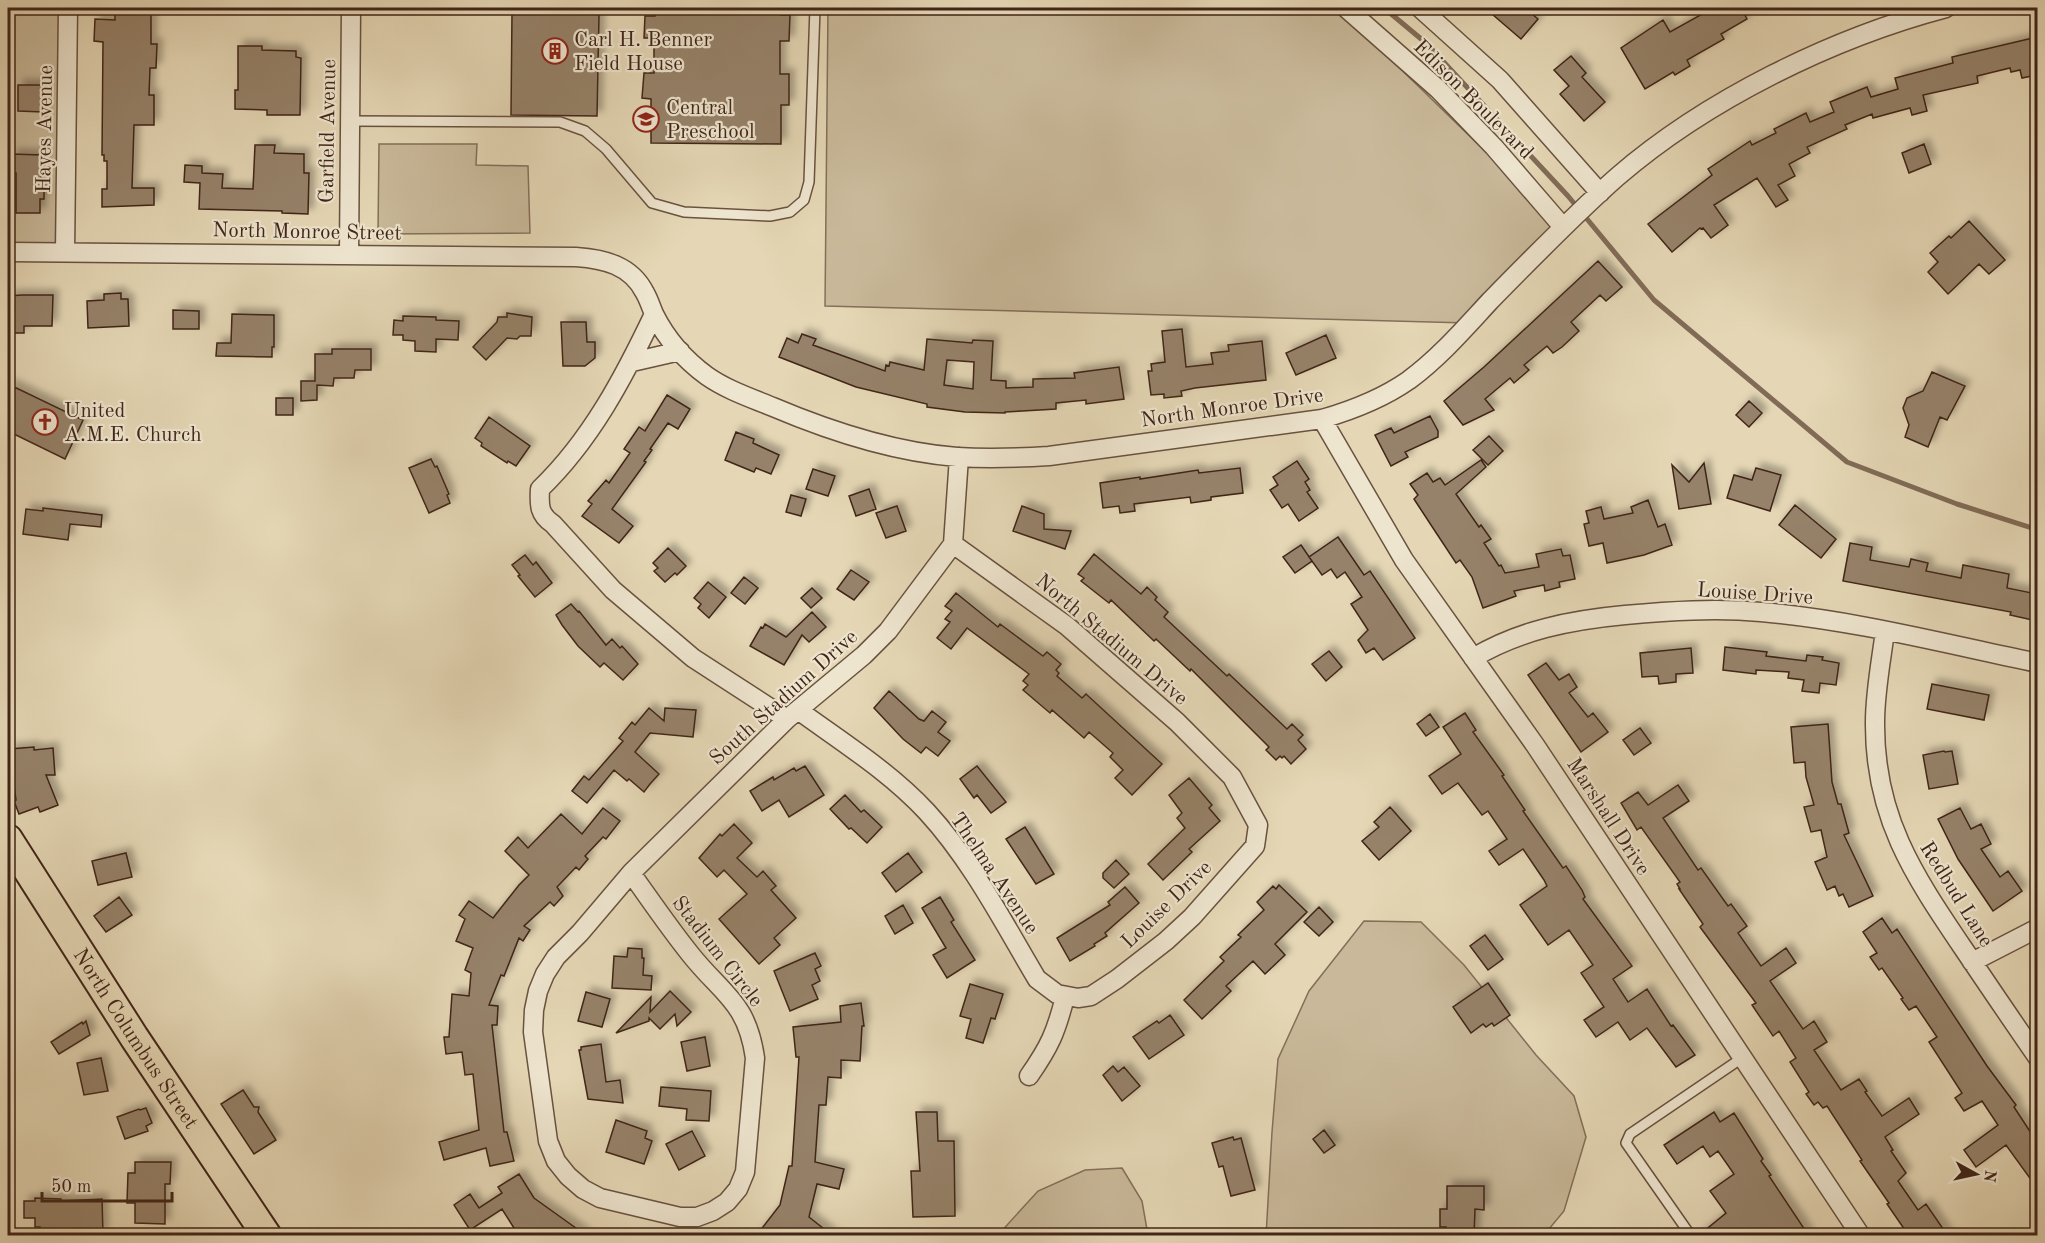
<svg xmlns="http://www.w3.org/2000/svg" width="2045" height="1243" viewBox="0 0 2045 1243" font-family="'Old Standard TT',serif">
	<defs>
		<filter id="shadow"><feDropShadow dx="5.5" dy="-5.5" stdDeviation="3" flood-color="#0004"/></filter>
	</defs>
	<rect width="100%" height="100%" fill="#e5d7b5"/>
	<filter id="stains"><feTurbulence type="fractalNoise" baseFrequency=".00333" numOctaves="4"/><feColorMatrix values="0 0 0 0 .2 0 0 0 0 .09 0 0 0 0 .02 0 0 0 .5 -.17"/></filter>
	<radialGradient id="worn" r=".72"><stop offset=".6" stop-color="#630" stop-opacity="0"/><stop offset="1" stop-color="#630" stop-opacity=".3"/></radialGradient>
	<path fill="#c9b99a" stroke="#846f5a" stroke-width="1.5" d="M8,8H68L63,249L8,250Z
		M828,8H1338L1563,227L1468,323L825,306Z
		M379,144H477L476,165L528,166L530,233L378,234Z
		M1364,921L1421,922L1464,965L1536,1055L1574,1096L1586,1137L1564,1211L1544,1235L1266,1236L1272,1132L1278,1059L1309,991Z
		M1122,1168L1142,1201L1148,1235H998L1038,1191L1085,1170Z"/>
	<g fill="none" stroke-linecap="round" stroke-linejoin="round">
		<path stroke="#816b57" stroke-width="5" d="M1384,8L1426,43L1568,196L1654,300L1847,462L1957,504L2038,530"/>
	</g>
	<path fill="#96826a" stroke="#402519" stroke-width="1.5" fill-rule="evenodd" filter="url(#shadow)" d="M517,8H591L599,16L597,116L511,115L512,13Z
		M655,8H781V15H790L789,41H780V74H789V105H781V144L651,143V99L642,98L644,73H654V38H644L645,16H655Z
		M1485,8H1525L1538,19L1521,39Z
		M1704,8H1741L1747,19L1721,34L1724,39L1687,60L1690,66L1675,75L1673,72L1645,89L1621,48L1663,20L1670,32L1706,12Z
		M115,9L151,10V44H157L156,68H150L149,95H154V125H134L132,188H154V205L102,207V189H107V161H104V155H102L103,42L94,41L95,19L115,20Z
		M2037,37V75L2022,78L2020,70L2011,72L2010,68L1977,76L1978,83L1923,95L1927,111L1912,115L1910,108L1873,118L1872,114L1845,125L1847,129L1807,147L1810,153L1789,164L1795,176L1778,185L1788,200L1776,207L1757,178L1714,205L1728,225L1711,238L1703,228L1701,229L1700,228L1672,252L1648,224L1712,175L1708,169L1750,141L1752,145L1776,133L1774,129L1806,113L1810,122L1834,112L1830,102L1867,87L1871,97L1898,89L1895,78L1953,63L1952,57Z
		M238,46H262V50L296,51V57L301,58L300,115H267V110L235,109V90H238Z
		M1571,56L1586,73L1582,77L1605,102L1584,121L1560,94L1569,86L1554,70Z
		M18,85H43V112L18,111Z
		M1924,144L1931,164L1909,173L1902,153Z
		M255,145H275L274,153L304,154V173H309L308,214L282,213V211L199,209L200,183L184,182L185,165L202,166V173L223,174L222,188L253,189Z
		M12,154L41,155V185H44V199H40V213H16V173H12Z
		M1969,221L2005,260L1989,274L1979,264L1948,294L1928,272L1938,262L1930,253L1949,236L1951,238Z
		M1598,261L1622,287L1606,301L1600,295L1571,322L1579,331L1562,347L1553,353L1547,346L1524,365L1529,370L1514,383L1510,378L1485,399L1494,410L1463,425L1444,401L1484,367Z
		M121,293V299H128L129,326L88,328L87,301L104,300V294Z
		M22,295H53L52,326H24V333H8V296Z
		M173,310L199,311V329H173Z
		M507,313L532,317L531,336H520L517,339L507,338L486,360L473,347L497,322L498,317H507Z
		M232,314L274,315V347H272V357L216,356L217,343H231Z
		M403,316L436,317V320L459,321L458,340L436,339V352L415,351V341L403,340V335H393L394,320L403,321Z
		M561,322H586L587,342H595V358L585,366H563Z
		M1182,329L1186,367L1213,364L1211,353L1229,351L1228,345L1262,341L1266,380L1195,388L1181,391L1182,396L1164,398V394L1151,395L1148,371H1152L1151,364L1165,362L1162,331Z
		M802,334L816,339L813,345L885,371L886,365L889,366L890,362L924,370L927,339L972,343L973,340L993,341L991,380L1006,381V388L1033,387V379L1075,378L1074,373L1119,367L1124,399L1086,404V400L1056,403V409L1005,412V413L965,412L927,407V404L856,387L779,357L787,338L798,343ZM947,360L974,362L973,389L944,385Z
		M1326,335L1336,358L1296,375L1286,353Z
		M332,349H371V370H355L354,378H334L333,386L317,385V400L301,401V381H315V354H332Z
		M1932,372L1965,386L1947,420L1940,417L1928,447L1905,437L1909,425L1903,408L1907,398L1923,391Z
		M8,384L83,420L65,459L16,435L8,434Z
		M667,395L690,409L678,429L668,423L650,449L652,450L644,461L646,462L612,509L633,526L619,543L582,516L592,504L588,501L606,480L609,483L630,453L624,449L639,427L645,431Z
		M276,398H293V415H276Z
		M1749,401L1762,413L1749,427L1736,415Z
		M1430,416L1438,431V437L1405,452L1408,457L1391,466L1375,435L1391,428L1394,433Z
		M489,417L530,446L516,466L508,461L507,463L481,446L482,443L475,438Z
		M736,432L754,439L753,443L779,455L771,474L756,468L754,472L725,460Z
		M1489,436L1503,451L1488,465L1473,450Z
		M431,459L435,467L437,466L449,494L447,495L450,503L429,513L409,468Z
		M1481,460L1486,467L1456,494L1479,527L1481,525L1491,539L1484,543L1499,566L1501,565L1505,573L1539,567L1536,554L1561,549L1563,556L1570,555L1575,579L1559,582L1560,587L1545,591L1544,585L1514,591L1516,596L1483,608L1472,577L1460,560L1456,563L1431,525L1414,499L1418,495L1410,484L1427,473L1433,482L1440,478L1445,485Z
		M1297,461L1309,479L1305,482L1310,490L1307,492L1318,508L1299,521L1288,504L1282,508L1270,490L1278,485L1273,477Z
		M1704,463L1711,504L1679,509L1672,465L1689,482Z
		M1240,468L1243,493L1211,497V500L1191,503L1190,497L1134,504L1135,511L1120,513L1119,506L1103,508L1100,483L1140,477V479L1198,470L1199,473Z
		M1756,468L1781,475L1770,511L1727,498L1734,475L1752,480Z
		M813,469L835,476L828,496L806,489Z
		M869,489L876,509L856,516L849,496Z
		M791,495L806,499L801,516L786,512Z
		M1648,500L1658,527L1665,524L1672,545L1644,555L1607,563L1603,543L1589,546L1584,524L1589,523L1586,511L1601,507L1604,519L1633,513L1631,507Z
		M1795,505L1836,539L1821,558L1779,525Z
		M897,506L906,531L886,538L876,513Z
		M1022,506L1044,514V529L1071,531L1065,549L1013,531Z
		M43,508L102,515L101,527L70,524L68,540L23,534L26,509L43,511Z
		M1338,537L1364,575L1370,571L1415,638L1383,660L1374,648L1366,653L1358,640L1368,630L1351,604L1362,597L1345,572L1337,578L1331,569L1322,575L1309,557Z
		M1850,543L1872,547L1870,560L1909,567L1911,559L1928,563L1926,571L1961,578L1963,565L2009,574L2007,588L2037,594V621L2010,615L2011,612L1843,581Z
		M1301,545L1312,561L1295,573L1283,557Z
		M668,548L686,566L677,575L675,573L665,582L654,571L658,568L653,563Z
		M1094,554L1141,594L1147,587L1157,597L1155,600L1168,612L1164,617L1227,676L1229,674L1287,729L1292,724L1303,735L1298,740L1306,749L1291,764L1284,756L1282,758L1280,756L1276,760L1266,750L1269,747L1191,669L1190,671L1156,639L1154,641L1111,600L1109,603L1081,581L1084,578L1078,574Z
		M525,555L533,565L536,562L552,583L535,597L518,576L520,575L512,565Z
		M851,570L869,582L854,600L837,589Z
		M744,577L758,588L745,604L731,593Z
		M708,582L726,597L709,618L698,608L701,604L694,598Z
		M812,588L822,598L811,608L801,598Z
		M956,593L998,627L1000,624L1043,656L1047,652L1061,664L1056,670L1059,673L1057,676L1082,698L1086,694L1162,764L1132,795L1115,778L1123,770L1110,757L1113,753L1089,732L1084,738L1052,710L1050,713L1023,690L1028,685L1023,681L1029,674L967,628L951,649L937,638L950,622L945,619L952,611L945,606Z
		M571,604L578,612L579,611L606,645L612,639L620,648L622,646L638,664L623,680L604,663L600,667L578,646L562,625L556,615Z
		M812,612L826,627L809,642L802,635L784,665L750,646L761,627L763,628L765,624L786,637Z
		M1725,647L1767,652L1766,656L1806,661L1807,655L1823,657L1822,660L1839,663L1836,685L1820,683L1819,693L1802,691L1804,680L1788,678L1789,672L1756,670V674L1723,670Z
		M1691,648L1693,673L1676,674V682L1659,684L1658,676L1642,677L1640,653Z
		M1329,651L1342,667L1326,681L1312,664Z
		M1546,663L1559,680L1569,674L1577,687L1569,693L1588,717L1593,713L1608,732L1581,752L1528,675Z
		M1932,684L1989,695L1984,720L1927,709Z
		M889,691L919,719L924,721L932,711L946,722L938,732L950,741L938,756L926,747L921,753L903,739L874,708Z
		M649,708L664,721L665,708L696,710L693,737L650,733L635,752L659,774L650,784L644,792L629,779L627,781L614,770L587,803L572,791L584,776L589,780L623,741L619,738L632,722L635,725Z
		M1465,713L1476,730L1473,732L1504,775L1502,776L1525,810L1523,811L1563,868L1566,866L1582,890L1585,897L1583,899L1632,966L1613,979L1628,1002L1647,989L1671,1026L1673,1025L1695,1055L1676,1067L1647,1028L1630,1040L1618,1022L1596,1037L1584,1020L1604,1007L1581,973L1593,965L1569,930L1548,945L1520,905L1547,886L1544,880L1523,849L1499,865L1489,851L1507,839L1488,811L1482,815L1458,783L1442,794L1429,776L1461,754L1443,727Z
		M1430,714L1439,727L1426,736L1417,724Z
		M1828,724L1832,782L1838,804H1841L1849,833L1844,835L1873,896L1849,907L1843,894L1839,896L1835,886L1827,890L1815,862L1827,857L1821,830L1811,832L1804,807L1814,805L1806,777L1805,762L1794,763L1791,727Z
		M1640,728L1651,743L1634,755L1623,740Z
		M34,747V750L53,748L55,775H46L58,805L40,812L38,807L19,814L14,801L16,800L9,749Z
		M1944,751L1945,752L1952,751L1958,784L1929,789L1923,755Z
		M805,766L824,795L789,817L779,800L762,811L750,791L773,777L774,780L794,768L796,771Z
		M977,766L1006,802L991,813L977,795L974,798L960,779Z
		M1189,778L1212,805L1209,808L1220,821L1189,849L1192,852L1163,880L1148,864L1185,828L1177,818L1182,813L1169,795Z
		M1678,785L1689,801L1663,818L1698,870L1701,868L1728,906L1731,904L1747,926L1738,933L1761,966L1786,948L1796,963L1770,981L1803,1029L1814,1021L1827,1042L1814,1050L1841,1090L1859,1079L1867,1091L1865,1092L1882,1116L1909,1098L1919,1114L1885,1137L1893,1150L1891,1151L1906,1173L1898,1181L1918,1210L1926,1204L1948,1236H1909L1887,1204L1889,1203L1860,1161L1862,1160L1827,1106L1823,1108L1818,1102L1814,1105L1806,1094L1809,1092L1790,1062L1796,1058L1779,1031L1773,1036L1752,1005L1756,1003L1700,927L1703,924L1679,889H1680L1677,884L1680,882L1641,827L1637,830L1621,803L1638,792L1648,805Z
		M845,795L861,812L864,810L882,827L867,843L851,828L849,829L830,809Z
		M1390,807L1411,831L1379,860L1362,841L1379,827L1374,822Z
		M603,808L620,821L606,839L603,837L585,856L588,859L579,870L576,867L557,887L563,896L554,906L550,902L524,926L530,930L523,941L519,938L504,976L501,975L489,1005L498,1006L497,1025H492L504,1132H507L514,1161L490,1166L486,1148L444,1160L439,1142L479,1130L473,1074L465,1075L462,1052L446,1054L444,1037H449L452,994L469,996L471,973L465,970L473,948L456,941L465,919L459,915L469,901L493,918L519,885L529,875L505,851L518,837L528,848L561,814L582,834Z
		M1960,808L1971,829L1981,824L1991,844L1981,849L2000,877L2008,871L2022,891L1993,911L1958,859L1938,819Z
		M734,824L752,843L737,858L757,877L763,871L776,886L771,890L796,918L774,938L780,945L759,964L719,919L747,894L724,870L717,877L699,858L720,834L722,836Z
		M1025,827L1054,874L1036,884L1006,839Z
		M126,853L132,877L98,885L92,861Z
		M908,853L922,872L896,892L882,873Z
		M1116,860L1129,874L1114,888L1103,878V873Z
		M1279,885L1307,912L1275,944L1285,955L1265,974L1253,961L1226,986L1231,991L1202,1019L1184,1000L1224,961L1220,957L1241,937L1238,935L1264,910L1257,902L1273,886L1276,889Z
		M1125,887L1139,903L1105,933L1107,936L1094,944L1095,946L1070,961L1057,938L1110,905L1108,902Z
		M119,897L132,915L106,932L94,916Z
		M940,897L954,920L951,922L975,960L947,978L933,955L946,948L922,908Z
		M903,905L913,923L895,934L885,916Z
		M1319,907L1333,922L1319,936L1304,922Z
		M1882,918L1892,933L1897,929L1987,1066L2016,1105L2014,1107L2037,1142V1188L2006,1145L1976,1167L1964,1150L1998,1125L1982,1101L1964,1111L1955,1098L1962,1093L1929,1042L1937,1037L1916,1006L1909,1010L1901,999L1903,998L1882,968L1879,970L1870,957L1877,953L1863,932Z
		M1485,935L1503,959L1488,970L1470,946Z
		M628,948L642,949V958H644L643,975L652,976L651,990L612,988L614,956L627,957Z
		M815,953L821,966L815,969L820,981L812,985L818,999L790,1011L774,971Z
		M1488,983L1510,1015L1494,1026L1492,1023L1486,1027L1483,1024L1471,1033L1453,1007Z
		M970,984L1003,994L995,1019L991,1018L983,1043L966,1038L971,1019L960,1016Z
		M670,991L691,1012L677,1026L675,1014L660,1029L649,1018V1021L616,1033L651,997L650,1012Z
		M586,992L610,999L602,1027L578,1021Z
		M861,1003L864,1026H862L860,1061L841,1060V1078L828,1077L826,1105H819L815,1162L844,1169L839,1189L817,1184L809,1217L833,1236H756L780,1205L789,1166H792L799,1057H796L793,1027L841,1022L840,1006Z
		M1170,1015L1184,1035L1149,1059L1133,1037L1157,1021L1159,1023Z
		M86,1021L90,1035L59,1054L51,1042L82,1022L83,1024Z
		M705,1037L710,1066L687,1071L681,1042Z
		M601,1044L606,1082L620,1080L623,1103L588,1099L579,1050H581V1047Z
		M101,1058L108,1091L84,1095L77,1063Z
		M1113,1066L1118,1072L1124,1067L1140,1086L1122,1101L1103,1075Z
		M661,1087L711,1091L709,1121L686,1120L687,1109L659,1106Z
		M243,1090L254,1107H259L258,1112L276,1140L254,1154L221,1104Z
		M146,1108L152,1123L146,1126L148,1131L125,1139L117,1117L139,1109L140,1110Z
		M916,1112H937L938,1141H954L955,1216L913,1217L911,1171H920Z
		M1714,1112L1720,1122L1734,1113L1763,1159L1761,1161L1771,1175L1769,1176L1809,1236H1698L1726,1213L1710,1191L1734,1174L1718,1151L1710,1157L1703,1146L1677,1164L1664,1145Z
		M616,1120L647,1131L645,1138L652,1141L644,1164L606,1152Z
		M1324,1130L1335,1145L1324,1153L1313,1139Z
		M692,1131L705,1156L679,1170L666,1144Z
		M1233,1137L1234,1140L1241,1138L1255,1190L1231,1196L1223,1166L1219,1167L1212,1143Z
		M135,1162H171L170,1184H165V1224L135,1223V1203H127L128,1173H135Z
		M519,1174L534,1198L587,1236H519L502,1209L470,1230L454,1205L470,1194L479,1208L502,1193L498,1187Z
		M1447,1186H1484V1210L1475,1209L1474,1236H1446V1227H1440V1209H1447Z
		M35,1198L61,1199V1201L102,1199L103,1234L39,1236L40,1227H35V1218H24V1201H35Z"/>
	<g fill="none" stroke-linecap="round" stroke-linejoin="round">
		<g stroke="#695240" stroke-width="12">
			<path id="service" d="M350,121L560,122L585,131L606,149L652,203L684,212L770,216L790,212L804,200L809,182L815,8
				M1691,1236L1626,1143L1630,1134L1742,1058"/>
		</g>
		<g stroke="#695240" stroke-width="21">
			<path id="minor" d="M1346,8L1438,89L1494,147L1563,227
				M1420,8L1500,80L1600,193
				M8,252L576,257C604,259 631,265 645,293C649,300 651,307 654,314C666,338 685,360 707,376C727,390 751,398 773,407C832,432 893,452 957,457C988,459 1018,458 1049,456L1322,419C1353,410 1382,399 1409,380C1440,357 1464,329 1490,301C1531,259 1573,216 1617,177C1706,100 1832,38 1946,8
				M65,252L68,8
				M349,254L351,8
				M654,314C624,377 591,440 540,489C539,505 539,515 553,524L613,590L693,658L787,719
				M632,362L680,351
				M1322,419L1404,560L1535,745L1861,1236
				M1885,631C1881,662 1875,692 1875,722C1874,816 1913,874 1963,948C1988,985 2013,1022 2038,1058
				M1473,658C1520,630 1571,620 1625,615C1670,611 1715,608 1761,612C1854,620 1946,644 2038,663
				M798,710C842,742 890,772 927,812C972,861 1003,922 1037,979L1057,994L1078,998L1091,996L1117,979L1166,941L1192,917L1255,846L1258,825L1232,777L1177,722L1067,626L953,544L959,457
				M631,873C651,901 670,929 691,955C723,995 747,1002 755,1058L745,1172L738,1189L727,1202L713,1211L697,1217H680L600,1198L583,1189L568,1176L556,1161L548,1141L533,1032L534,1010L538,991L545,974L556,957L580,933Z
				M631,873L787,719L864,655L888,631L953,544
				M1972,962L2038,928
				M1029,1076C1050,1046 1056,1032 1065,997"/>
		</g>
		<g stroke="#402519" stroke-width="32">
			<g id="primary">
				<path id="s1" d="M8,839L134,1037L267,1236"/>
			</g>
		</g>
		<use href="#service" stroke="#eee5cf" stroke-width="9"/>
		<use href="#minor" stroke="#eee5cf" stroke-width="18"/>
		<use href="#primary" stroke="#e5d7b5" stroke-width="28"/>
	</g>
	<defs>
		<g id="building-ring" transform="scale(1.35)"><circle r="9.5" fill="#eee5cf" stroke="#8f2418" stroke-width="1.5"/><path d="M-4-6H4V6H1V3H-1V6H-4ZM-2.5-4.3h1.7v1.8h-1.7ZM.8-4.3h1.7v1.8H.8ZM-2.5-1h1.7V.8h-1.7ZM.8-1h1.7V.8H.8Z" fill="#8f2418"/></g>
		<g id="school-ring" transform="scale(1.35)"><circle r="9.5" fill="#eee5cf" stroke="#8f2418" stroke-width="1.5"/><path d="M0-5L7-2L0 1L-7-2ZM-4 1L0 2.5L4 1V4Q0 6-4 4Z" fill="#8f2418"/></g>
		<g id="church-ring" transform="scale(1.35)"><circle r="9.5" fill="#eee5cf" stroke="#8f2418" stroke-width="1.5"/><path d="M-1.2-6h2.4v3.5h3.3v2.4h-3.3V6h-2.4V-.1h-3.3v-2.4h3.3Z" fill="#8f2418"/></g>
	</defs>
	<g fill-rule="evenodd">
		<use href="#building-ring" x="555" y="51"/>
		<use href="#school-ring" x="646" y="119"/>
		<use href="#church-ring" x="45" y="422"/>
	</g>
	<g text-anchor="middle" stroke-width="4.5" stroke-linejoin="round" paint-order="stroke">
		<g font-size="21" fill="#402519" stroke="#eee5cf" text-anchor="start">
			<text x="574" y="46">Carl H. Benner<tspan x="574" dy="24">Field House</tspan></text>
			<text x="666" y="114">Central<tspan x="666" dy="24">Preschool</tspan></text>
			<text x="64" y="417">United<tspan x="64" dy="24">A.M.E. Church</tspan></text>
		</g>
		<g font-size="21" fill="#402519" stroke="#eee5cf">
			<text transform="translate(1474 99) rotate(45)" y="7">Edison Boulevard</text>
			<text transform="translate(44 129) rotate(-89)" y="7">Hayes Avenue</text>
			<text transform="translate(327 131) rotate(-89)" y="7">Garfield Avenue</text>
			<text transform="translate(307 231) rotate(1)" y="7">North Monroe Street</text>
			<text transform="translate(1232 407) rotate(-8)" y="7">North Monroe Drive</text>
			<text transform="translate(1755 593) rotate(4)" y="7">Louise Drive</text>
			<text transform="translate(1112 639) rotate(40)" y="7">North Stadium Drive</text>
			<text transform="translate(783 697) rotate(-42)" y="7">South Stadium Drive</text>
			<text transform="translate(1609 816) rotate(57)" y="7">Marshall Drive</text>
			<text transform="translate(995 873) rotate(56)" y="7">Thelma Avenue</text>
			<text transform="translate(1957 894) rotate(58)" y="7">Redbud Lane</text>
			<text transform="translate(1166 904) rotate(-44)" y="7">Louise Drive</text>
			<text transform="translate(718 951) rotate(52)" y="7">Stadium Circle</text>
			<text dy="7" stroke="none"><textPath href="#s1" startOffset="237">North Columbus Street</textPath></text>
		</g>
	</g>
	<rect width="2045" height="1243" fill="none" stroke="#e5d7b5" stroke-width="30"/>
	<rect x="9" y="9" width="2027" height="1225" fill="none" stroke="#402519" stroke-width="3"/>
	<rect x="15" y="15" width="2015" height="1213" fill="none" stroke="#402519" stroke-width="1.5"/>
	<g transform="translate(1976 1174) rotate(98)" stroke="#eee5cf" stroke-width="4.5" paint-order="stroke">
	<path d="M0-4.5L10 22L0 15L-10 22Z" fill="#402519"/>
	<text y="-9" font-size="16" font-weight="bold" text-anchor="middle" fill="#402519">N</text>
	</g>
	<path d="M42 1192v9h130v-9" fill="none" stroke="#402519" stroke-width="3"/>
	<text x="51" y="1192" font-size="18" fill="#402519" stroke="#eee5cf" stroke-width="4.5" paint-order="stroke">50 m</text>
	<rect width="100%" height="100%" filter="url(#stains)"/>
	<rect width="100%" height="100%" fill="url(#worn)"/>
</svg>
